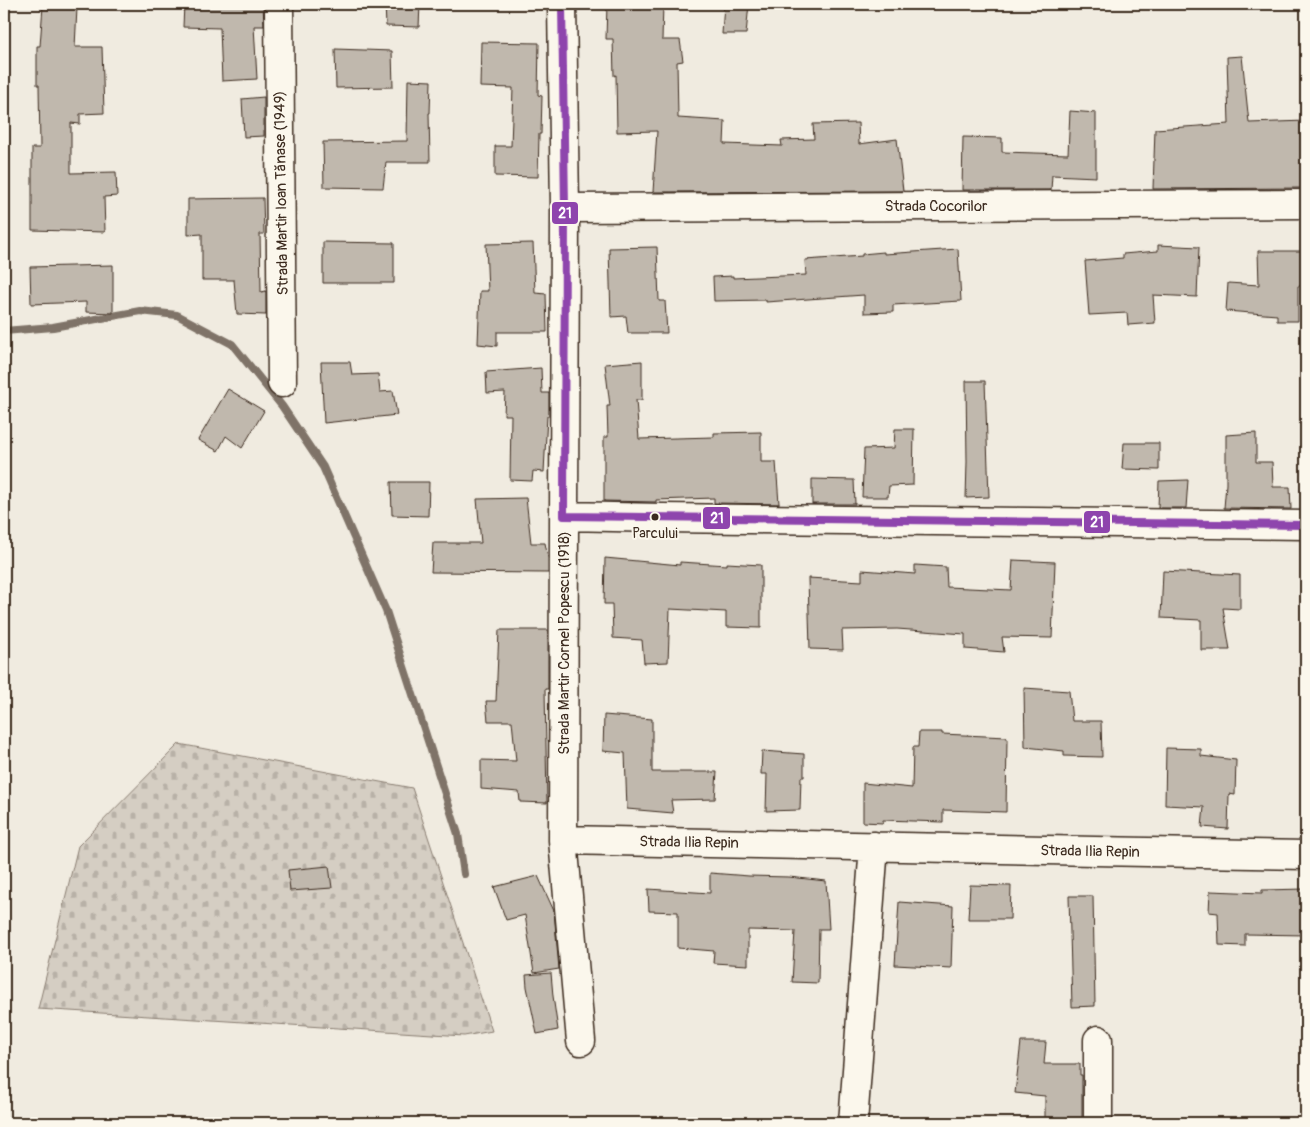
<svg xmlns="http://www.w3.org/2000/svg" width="1310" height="1127" viewBox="0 0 1310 1127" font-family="Pangolin,sans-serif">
	<defs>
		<pattern id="cemetery-stones" width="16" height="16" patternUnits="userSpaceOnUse" patternTransform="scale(1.25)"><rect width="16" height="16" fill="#d5cec3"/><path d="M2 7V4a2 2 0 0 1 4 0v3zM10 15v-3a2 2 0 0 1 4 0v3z" fill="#b8b1a7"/></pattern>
	</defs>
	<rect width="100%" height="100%" fill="#f0ebe0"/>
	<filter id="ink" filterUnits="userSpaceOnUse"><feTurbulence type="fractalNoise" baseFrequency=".02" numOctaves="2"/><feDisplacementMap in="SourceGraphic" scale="10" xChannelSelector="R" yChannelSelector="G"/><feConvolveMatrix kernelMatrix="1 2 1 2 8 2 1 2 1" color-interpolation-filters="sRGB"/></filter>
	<g filter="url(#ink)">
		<path fill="url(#cemetery-stones)" stroke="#887c70" d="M179,744L412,788L492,1031L464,1036L38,1009L78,846Z"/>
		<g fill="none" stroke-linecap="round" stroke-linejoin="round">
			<path stroke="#7f7367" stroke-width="8" d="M4,331L53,327L140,311L177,315L232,344L282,406L323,467L386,611L458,834L464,874"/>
		</g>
		<path fill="#c0b8ad" stroke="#3b2a1e" d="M184,4H263L264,26H254L257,79L222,81L220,28L183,27Z
			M385,4H420L419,27L386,26Z
			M607,4H663L662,40H680L683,61L677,62L678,118L725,121L724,144L782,146L781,140L814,139L813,124L858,123L859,144L897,139L903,191L653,192L657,131L617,132L616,75L614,76L613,39H606Z
			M724,4H749L746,34H722Z
			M43,6L77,8L75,47H102L104,113L80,114V124L71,123V173L116,172L117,196L104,197L105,232L32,230V148H40L39,85H37V46H40Z
			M481,42L539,43L538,95L542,96L541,134H539L538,177L495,176V146H511L513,88L480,87Z
			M335,49L392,51L393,87L336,88Z
			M1242,56L1249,123L1306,121V188L1153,189L1155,129L1229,124L1227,57Z
			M408,80L431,81L430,113H429L430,162H386L383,188L324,187L323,142L407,141Z
			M264,97V136L244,137L242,99Z
			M1070,111L1096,113V177L1052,175L1051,190H962L963,137L1002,138V152L1068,154Z
			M263,198L264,234H260L261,292L266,291V315L237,314L234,280H202V234L188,235V199Z
			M323,242L394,243V283H323Z
			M533,243L535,293L546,294L547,332H497V346L478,344L480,291H488L486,244Z
			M1158,245L1199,247L1197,297L1153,295L1155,323L1128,325L1127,313L1089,315L1085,261L1123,258V254L1158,251Z
			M657,247L659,301H665L667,333H628L626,316L611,317L609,248Z
			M958,249L961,301L893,305V312L864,313V295L766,302V300L714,301L713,277L733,276V278L806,275L805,260L862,256V254L884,252V254Z
			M1258,251H1306V286H1298V321H1277V315L1226,311L1228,283L1259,285Z
			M113,265V313L86,312V302L31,304L30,267Z
			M642,361V400H636L639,439L714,437V433L761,432V462H776L779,504L714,503V498L656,500V502L604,501V437H608L607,406H610L605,364Z
			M321,362H350L352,375L378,374L380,392L393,391L397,415L324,423Z
			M541,368L542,393H549V416H547L544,472L533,471L532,481L510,480L511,415H504L505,392L487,393L486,372Z
			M966,381H985L989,497L966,498L967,462Z
			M228,389L264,411L242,448L226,436L218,451L198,440Z
			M895,429H914L913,485L889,486L888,497H862L864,449L894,448Z
			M1256,433V462H1272L1273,487H1290L1291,509L1224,508L1226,484V435Z
			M1124,443H1159V470L1122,469Z
			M812,479L854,480L855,504H812Z
			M1188,480L1186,508H1158L1159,481Z
			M391,482H429L428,516L392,515Z
			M526,498L531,543H545L548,558V573L431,572L433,543H481L477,499Z
			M605,558L680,565V562L727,565V563L761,565V628L726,627V612L670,609L668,662L644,663L642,640L613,638L612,604H604Z
			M1013,560L1055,562L1052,638L1002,637L1004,652L965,649V634L897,629L842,630L843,650L810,649L808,578L862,581V570L915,574V565L946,567L947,587L1011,590Z
			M1163,571L1240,575V609L1223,608L1230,650H1201V620L1161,618Z
			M499,630H548V689H545L547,803L520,802L519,792L481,789V760L516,761L512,721H488L486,701H496Z
			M1024,688L1069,691L1072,721H1101L1102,757L1064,756V751L1025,747Z
			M604,715L652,719V772H717L715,799L671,800L673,813L627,809L625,753L603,751Z
			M919,732H942V734L1007,737L1006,812L943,810V822L883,820V823L863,822V783L912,788L913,747H918Z
			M1166,748L1201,749V756L1236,760L1235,795L1229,794L1228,829L1202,827L1204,807L1165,805Z
			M762,751L804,754V777H801L800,810L766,811L767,774H761Z
			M329,866L332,888L290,891L288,870Z
			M710,873L749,876L789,877L826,881L829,929H819L818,983L792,982L795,931L748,930V965L713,963L714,951L678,948V912L649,911L648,889L710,893Z
			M538,876L554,911L559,969L534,973L525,915L506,920L494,887Z
			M970,885L1011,886L1010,919H968Z
			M1306,889V935L1245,934V946L1219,945L1218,913L1209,912L1210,891L1262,893V890Z
			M1069,896H1093L1095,1006L1072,1007Z
			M899,902L953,906L951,968L895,965Z
			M551,973L553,996L558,1030L537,1034L527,987L526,975Z
			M1021,1042H1046L1044,1064H1080V1075H1082V1123H1045V1096L1015,1093Z"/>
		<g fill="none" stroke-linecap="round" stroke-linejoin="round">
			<g stroke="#3b2a1e" stroke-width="31">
				<path id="minor" d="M279,4L282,383
					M562,4L565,208L563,840L581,1041
					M565,208L1306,204
					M564,516L662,518L1306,525
					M563,840L1095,851L1306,855
					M1098,1040V1123
					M853,1123L874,846"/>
			</g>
			<use href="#minor" stroke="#fbf7ec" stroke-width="28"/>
			<g stroke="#fbf7ec" stroke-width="11">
				<path id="bus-1" d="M562,4L565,208L564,516L1306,525"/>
			</g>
			<use href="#bus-1" stroke="#8e44ad" stroke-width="8"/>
		</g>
	</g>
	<circle fill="#3b2a1e" stroke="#fbf7ec" stroke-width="2" cx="655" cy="517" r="4.5"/>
	<g text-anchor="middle" stroke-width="4" stroke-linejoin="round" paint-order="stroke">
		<g font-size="14" fill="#3b2a1e" stroke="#fbf7ec">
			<text x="655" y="538">Parcului</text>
		</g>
		<g font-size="15" fill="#3b2a1e" stroke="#fbf7ec">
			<text transform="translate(281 193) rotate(-91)" y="5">Strada Martir Ioan Tănase (1949)</text>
			<text x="936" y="211">Strada Cocorilor</text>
			<text transform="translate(564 643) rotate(-90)" y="5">Strada Martir Cornel Popescu (1918)</text>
			<text transform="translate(689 842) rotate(1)" y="5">Strada Ilia Repin</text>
			<text transform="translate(1090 851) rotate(1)" y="5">Strada Ilia Repin</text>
		</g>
	</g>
	<g stroke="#fbf7ec" stroke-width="2">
		<rect x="551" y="201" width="28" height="24" rx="5" fill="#8e44ad"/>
		<rect x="702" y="506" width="29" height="24" rx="5" fill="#8e44ad"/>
		<rect x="1083" y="510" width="28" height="24" rx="5" fill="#8e44ad"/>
	</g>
	<g font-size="14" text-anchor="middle" font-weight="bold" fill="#fff">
		<text x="565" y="218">21</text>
		<text x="717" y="523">21</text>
		<text x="1097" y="527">21</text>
	</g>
	<rect width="1310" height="1127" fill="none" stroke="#fbf7ec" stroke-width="20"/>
	<rect x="10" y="10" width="1290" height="1107" fill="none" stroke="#3b2a1e" stroke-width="2" filter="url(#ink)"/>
</svg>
